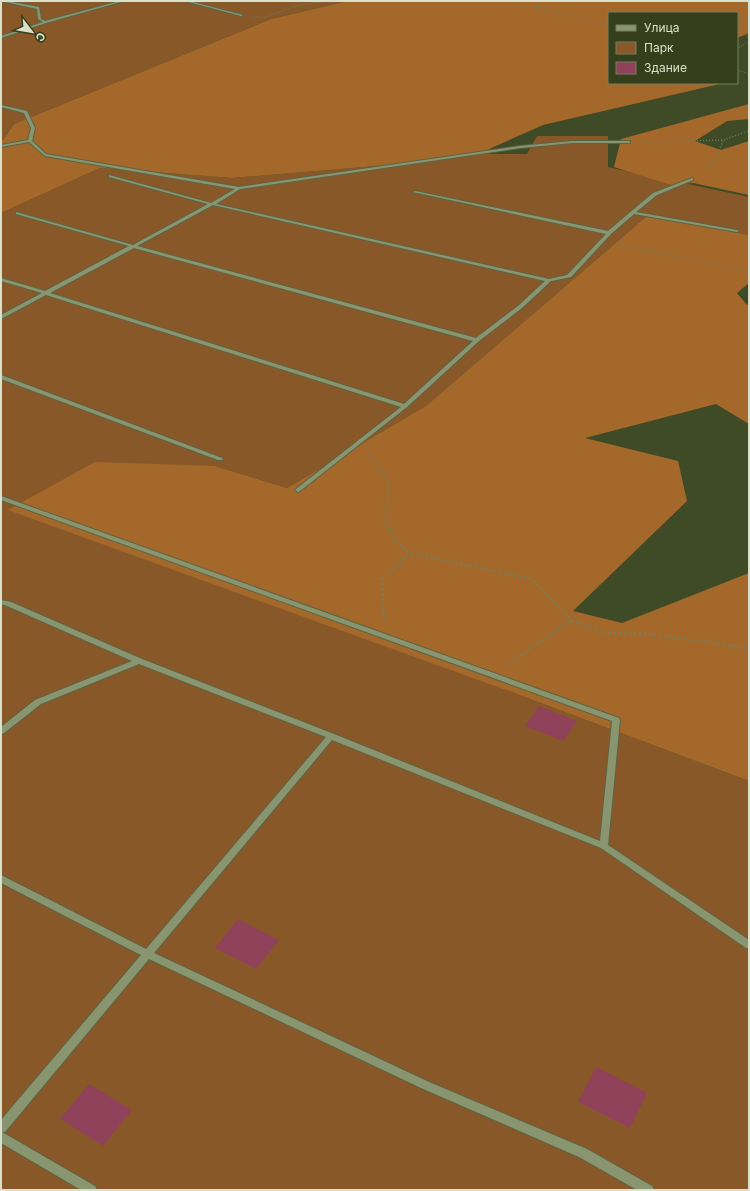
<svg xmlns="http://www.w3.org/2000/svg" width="750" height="1191" viewBox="0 0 750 1191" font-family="Inter,sans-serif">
	<rect width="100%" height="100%" fill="#3f4a26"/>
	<path fill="#895829" d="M1,1H348L271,19L14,124L3,140H1Z
		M537,136H608V167L749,197V235L647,216L427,405L287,488L215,466L506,690L749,781V1190H1V213L100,168L232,178L400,164L478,154H527Z"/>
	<path fill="#a4682b" d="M348,1H749V33L737,38V13H609V83H724L543,125L478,154L400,164L232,178L100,168L1,213V140H3L14,124L271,19Z
		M749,104V119L727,121L695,141L721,150L749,141V195L693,183L671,185L614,167L621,139Z
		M647,216L749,235V283L737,293L747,305L749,304V424L716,404L585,438L678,461L687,501L573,611L622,623L749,573V781L506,690L8,510L95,462L215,466L287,488L427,405Z"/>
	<path fill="#8f425a" d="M539,706L577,721L563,741L525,726Z
		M238,919L279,940L256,969L215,948Z
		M596,1067L647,1093L630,1128L578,1102Z
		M89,1084L132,1110L103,1146L60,1119Z"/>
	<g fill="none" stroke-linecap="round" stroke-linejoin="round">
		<g stroke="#5c6446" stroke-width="2">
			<path id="minor" d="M1,1H7L39,7L41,19L45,21L120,1H124L46,23L1,38V36L43,22L38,19L37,9Z
				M185,1H189L243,15L241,16Z
				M1,105L27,111L35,128L32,141L46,154L239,187L520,146L572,141H630V143H572L520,148L240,189L216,204L549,279L567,275L606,234L413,192L415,191L608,231L653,193L692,178H693V180L657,195L636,212L737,230L739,231L737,232L634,214L611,234L571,277L551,281L522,308L479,341L407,407L300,491L298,492L295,490L296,489L401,407L46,295L1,319V315L42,293L1,281V278L45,291L129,246L16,214V212L133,245L208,204L109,177V175L211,203L235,189L45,156L29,142L1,147V145L28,140L31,128L24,113L1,107ZM213,205L545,281L518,306L476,338L137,246ZM134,248L473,341L404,404L50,293Z
				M1,375L222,458L223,459L222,460H218L1,379Z
				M1,496L619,718L620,720L608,845L749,940V949L746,948L601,848L332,740L154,953L429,1082L587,1149L652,1186L654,1190H637L579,1157L421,1088L149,959L5,1132H2L95,1186L97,1190H81L1,1143V1120L141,955L1,883V875L146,949L326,737L139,664L41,704L4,733L1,734V727L35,700L132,661L7,606L1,604V600L11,602L142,659L334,734L600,841L612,721L1,500Z"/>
		</g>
		<path stroke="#747d5f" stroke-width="1" stroke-dasharray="1 1.5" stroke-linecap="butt" d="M502,1L572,16L609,26
			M538,1L539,9
			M737,14L749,3
			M737,15L749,40
			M254,17H266L299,5L327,1
			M737,49L749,41
			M737,70L749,74"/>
		<path stroke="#747d5f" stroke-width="1.5" stroke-dasharray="1 2" stroke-linecap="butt" d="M643,142L723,140L749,131
			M703,170L717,159L723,140
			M619,244L749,271"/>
		<path stroke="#747d5f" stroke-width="2" stroke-dasharray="1.5 2.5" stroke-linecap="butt" d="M371,452V456L389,482L386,521L387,524"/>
		<path stroke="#747d5f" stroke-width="2.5" stroke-dasharray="2 3" stroke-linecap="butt" d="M387,523L397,543L410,553L531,579L572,620L605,633L647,634L749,648
			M384,620L382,579L410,553
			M508,664L572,620"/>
		<use href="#minor" fill="#89956f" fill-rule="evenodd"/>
	</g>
	<rect width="750" height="1191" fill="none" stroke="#d9e0cc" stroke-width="4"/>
	<rect x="608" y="12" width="130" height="72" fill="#353f1c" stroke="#777f62"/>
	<rect x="616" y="25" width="20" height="6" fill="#89956f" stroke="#777f62"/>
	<text x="644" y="32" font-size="12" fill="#d9e0cc">Улица</text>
	<rect x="616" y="42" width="20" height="12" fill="#895829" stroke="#777f62"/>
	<text x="644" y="52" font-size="12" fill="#d9e0cc">Парк</text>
	<rect x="616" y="62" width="20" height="12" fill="#8f425a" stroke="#777f62"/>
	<text x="644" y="72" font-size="12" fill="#d9e0cc">Здание</text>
	<g transform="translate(32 32) rotate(121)" stroke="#353f1c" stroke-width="3" paint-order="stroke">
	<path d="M0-3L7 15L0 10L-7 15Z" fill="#d9e0cc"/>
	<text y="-6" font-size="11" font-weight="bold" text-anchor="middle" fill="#d9e0cc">С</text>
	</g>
</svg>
